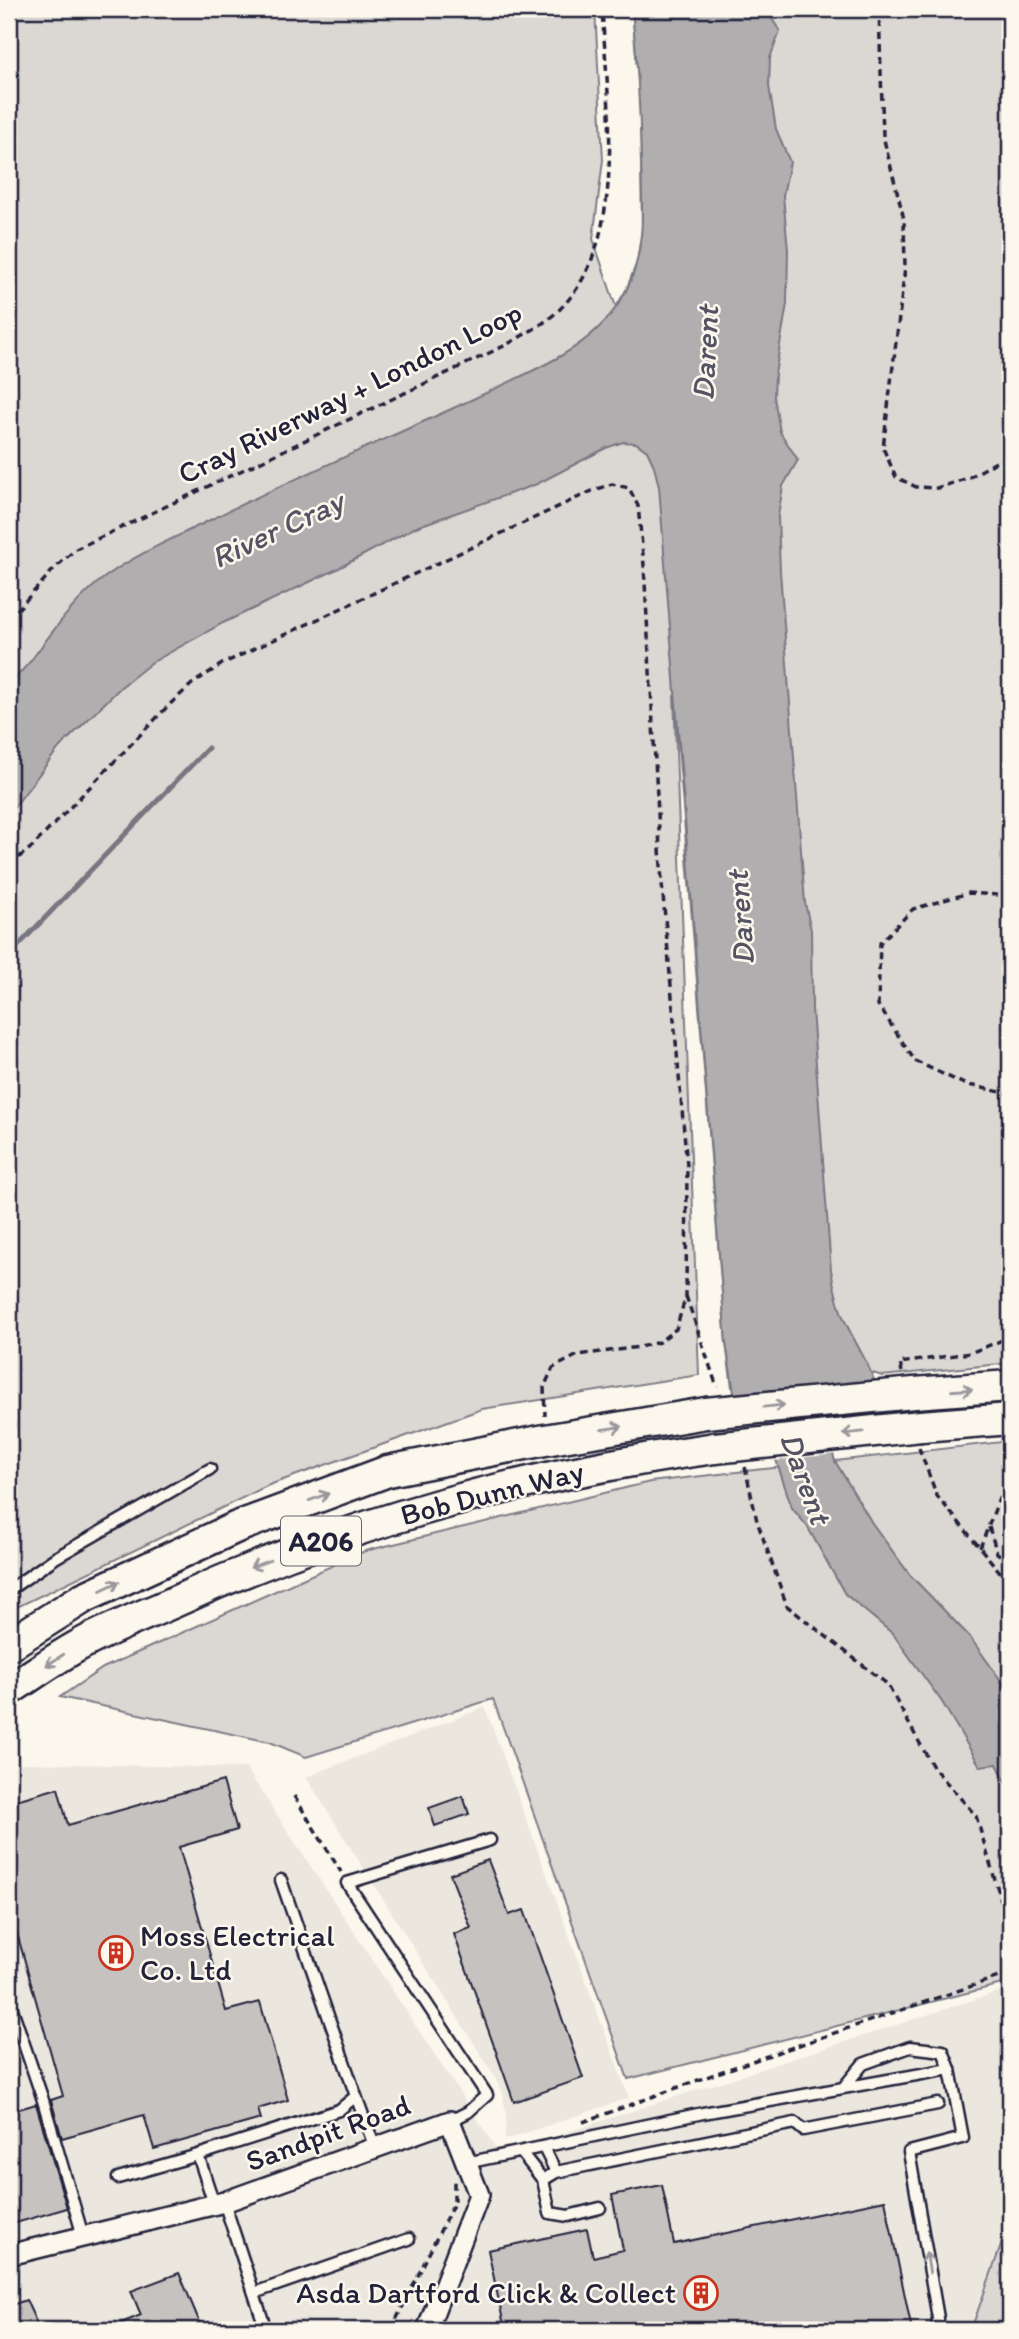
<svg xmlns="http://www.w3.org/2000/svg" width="1019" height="2339" viewBox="0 0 1019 2339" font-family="Itim,sans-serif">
	<rect width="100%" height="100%" fill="#fbf7ec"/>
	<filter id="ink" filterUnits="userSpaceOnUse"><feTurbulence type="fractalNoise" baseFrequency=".0143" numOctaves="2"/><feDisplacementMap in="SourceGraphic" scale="14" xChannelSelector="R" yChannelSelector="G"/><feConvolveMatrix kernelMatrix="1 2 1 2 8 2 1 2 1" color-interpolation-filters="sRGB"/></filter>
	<g filter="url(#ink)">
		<path fill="#ebe7df" d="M485,1707L629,2098L505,2140L506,2117L503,2094L492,2072L306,1777Z
			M21,1763L246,1768L500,2154L1010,1988V2220L971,2330H9V1769Z"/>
		<path fill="#dbd8d3" stroke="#7e7d87" stroke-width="2" d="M9,9H595L603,160L593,239L616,307L626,290L637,262L642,229L640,100L632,9H1010V1363L882,1376L873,1373L732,1387L726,1343L674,695L699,1375L482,1409L269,1485L9,1611Z
			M1010,1441V1982L628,2079L493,1699L306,1757L270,1742L60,1697L103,1668L365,1551L650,1482Z
			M1010,2220V2330H971Z"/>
		<path fill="#b1aeb0" stroke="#787681" stroke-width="2" d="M632,9H765L780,31L770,58L769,86L776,129L790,162L783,195L788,250L787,304L775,374L774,397L780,432L798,460L783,486L778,516L780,571L805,903L811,930L812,1009L831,1270C834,1287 837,1303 844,1319C854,1342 869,1362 876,1386L816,1392L835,1461L872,1523L910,1575L969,1636L1010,1693V1790L997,1764L980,1766L942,1702L893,1634L845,1594L807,1526L792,1508L755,1397L735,1399L726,1343L659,487L654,466L647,451L636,443L623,442L606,448L537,484L416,527L335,570L223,623L151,663L121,687L59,748L9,814C9,795 5,697 10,686C15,677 25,668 32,659C54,630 75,599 105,577C135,555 170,540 202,524C296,476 393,437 488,392C540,367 598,346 626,291C647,250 642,204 641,160C640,109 637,59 632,9Z"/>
		<path fill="#fbf7ec" d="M877,1379L879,1386L820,1394L837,1454L773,1461L753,1401L731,1400L730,1394Z"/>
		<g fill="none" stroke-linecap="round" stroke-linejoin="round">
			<path stroke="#787681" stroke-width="5" d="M9,951L17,947L208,748"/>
		</g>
		<path fill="#c6c2c0" stroke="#22223b" stroke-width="2" d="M223,1781L237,1830L179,1847L226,2011L260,2002L288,2100L258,2109L261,2119L154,2149L144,2115L62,2138L51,2100L63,2096L9,1905V1802L58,1788L68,1825Z
			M463,1796L469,1814L435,1826L429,1808Z
			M488,1860L509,1915L524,1910L583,2078L514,2102L454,1934L471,1928L450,1874Z
			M36,2104L67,2208L9,2225V2112Z
			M662,2185L674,2244L885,2200L912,2330H505L488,2250L587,2229L593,2257L623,2250L612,2195Z
			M179,2273L203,2330H104L141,2315L131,2291Z
			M26,2300L38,2326L27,2330H9V2306Z"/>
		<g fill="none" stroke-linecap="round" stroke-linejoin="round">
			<g stroke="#22223b" stroke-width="15">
				<path id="service" d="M9,1590L55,1558L210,1469
					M10,2003L42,2097L83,2236
					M843,2088L863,2064L910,2047L943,2051L950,2069L963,2138L909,2152L938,2318L937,2330
					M356,2096L375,2148
					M450,2121L468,2112L487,2095L347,1883L490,1840
					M544,2148L556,2172
					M521,2152L543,2180
					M198,2155L339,2110L356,2096L281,1880
					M466,2163L703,2113L950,2069
					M118,2178L198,2155L214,2204
					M224,2202L266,2330
					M600,2208L568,2216L550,2213L543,2180L556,2172L795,2123L803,2130L938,2104
					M254,2293L409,2239"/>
			</g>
			<g stroke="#22223b" stroke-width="24">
				<path id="minor" d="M9,2255L224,2202L450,2121L479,2195L427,2330"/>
			</g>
			<g stroke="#22223b" stroke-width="35">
				<path id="primary" d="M914,1393L1010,1386
					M921,1426L1010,1419
					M9,1645L83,1598L237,1527L388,1471L545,1440L706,1413
					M9,1690C31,1676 53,1660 76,1647C106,1630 140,1617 172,1603C348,1522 523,1475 715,1448"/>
			</g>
			<path stroke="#22223b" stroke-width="3.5" stroke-dasharray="7 5" stroke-linecap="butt" d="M879,9L883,136L904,219L905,268L883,448L896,477L916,487L937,488L968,478L1010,454
				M9,619L55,568L76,549L506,345C525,334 545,324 560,309C630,240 607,97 602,9
				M9,865L32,847L167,707L192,684L222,664L592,491L612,484L629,488L638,506L644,565L662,884L687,1166L686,1296L676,1329L659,1342L640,1347L578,1355L553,1368L544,1387L545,1416
				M1010,896L969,893L913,909L880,943L878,1005L915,1061L964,1084L1010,1094
				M686,1296L717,1387
				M902,1372L900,1363L970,1353L1010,1337
				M919,1448L937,1496L1010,1584
				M745,1467L757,1521L787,1606L887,1684L933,1767L976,1816L1010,1930
				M989,1527L997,1553L1010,1562
				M980,1548L1002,1491L1010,1489
				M294,1796L341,1872
				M583,2122L723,2071L1010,1973
				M391,2330L454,2203V2181"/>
			<use href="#service" stroke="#fbf7ec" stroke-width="10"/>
			<use href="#minor" stroke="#fbf7ec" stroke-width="19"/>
			<use href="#primary" stroke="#fbf7ec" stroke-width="30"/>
			<g stroke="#22223b" stroke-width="35" stroke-linecap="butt">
				<path id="primary-bridge" d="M706,1413L914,1393
					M715,1448L921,1426"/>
			</g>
			<use href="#primary-bridge" stroke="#fbf7ec" stroke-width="30"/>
		</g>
		<defs><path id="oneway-shaft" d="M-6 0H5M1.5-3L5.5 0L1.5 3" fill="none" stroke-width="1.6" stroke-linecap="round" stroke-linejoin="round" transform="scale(1.75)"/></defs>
		<g stroke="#99979c">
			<use href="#oneway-shaft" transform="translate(962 1390) rotate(-4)"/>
			<use href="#oneway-shaft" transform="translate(774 1406) rotate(-6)"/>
			<use href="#oneway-shaft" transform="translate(612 1428) rotate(-9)"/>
			<use href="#oneway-shaft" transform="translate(853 1433) rotate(174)"/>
			<use href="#oneway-shaft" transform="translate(319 1497) rotate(-20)"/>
			<use href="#oneway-shaft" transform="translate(260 1564) rotate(159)"/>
			<use href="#oneway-shaft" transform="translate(110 1586) rotate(-25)"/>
			<use href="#oneway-shaft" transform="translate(55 1660) rotate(147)"/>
			<use href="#oneway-shaft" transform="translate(928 2263) rotate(-100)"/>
		</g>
	</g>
	<defs>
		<g id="building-ring" transform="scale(1.75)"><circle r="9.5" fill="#fbf7ec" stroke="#c8321e" stroke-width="1.5"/><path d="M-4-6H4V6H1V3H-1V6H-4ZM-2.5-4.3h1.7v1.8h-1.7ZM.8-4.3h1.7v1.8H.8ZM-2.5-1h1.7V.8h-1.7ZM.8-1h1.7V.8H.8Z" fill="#c8321e"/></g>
	</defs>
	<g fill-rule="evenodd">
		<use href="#building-ring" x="116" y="1953"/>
		<use href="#building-ring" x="701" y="2293"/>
	</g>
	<g text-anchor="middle" stroke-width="5" stroke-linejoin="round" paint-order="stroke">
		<rect fill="#fbf7ec" stroke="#636270" stroke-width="2" x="281" y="1516.5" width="80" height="49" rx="5"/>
		<g font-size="28" font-weight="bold" fill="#22223b">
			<text x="321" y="1551">A206</text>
		</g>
		<g font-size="30" fill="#22223b" stroke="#fbf7ec">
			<text transform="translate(350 393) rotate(-26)" y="10">Cray Riverway + London Loop</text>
			<text transform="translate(492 1493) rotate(-14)" y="10">Bob Dunn Way</text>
			<text transform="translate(328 2133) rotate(-20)" y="10">Sandpit Road</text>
		</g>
		<g font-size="30" fill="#22223b" stroke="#fbf7ec" text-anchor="start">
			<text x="140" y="1946">Moss Electrical<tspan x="140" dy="34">Co. Ltd</tspan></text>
			<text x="676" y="2303" text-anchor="end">Asda Dartford Click &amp; Collect</text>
		</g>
		<g font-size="32" font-style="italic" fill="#545364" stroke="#fbf7ec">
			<text transform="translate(705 353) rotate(-87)" y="11">Darent</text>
			<text transform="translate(277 529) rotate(-25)" y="11">River Cray</text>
			<text transform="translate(740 918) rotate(-94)" y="11">Darent</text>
			<text transform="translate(806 1478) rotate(70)" y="11">Darent</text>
		</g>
	</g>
	<rect width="1019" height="2339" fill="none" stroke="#fbf7ec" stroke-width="35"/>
	<rect x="18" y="18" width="984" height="2304" fill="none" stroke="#22223b" stroke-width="2.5" filter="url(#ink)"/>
</svg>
